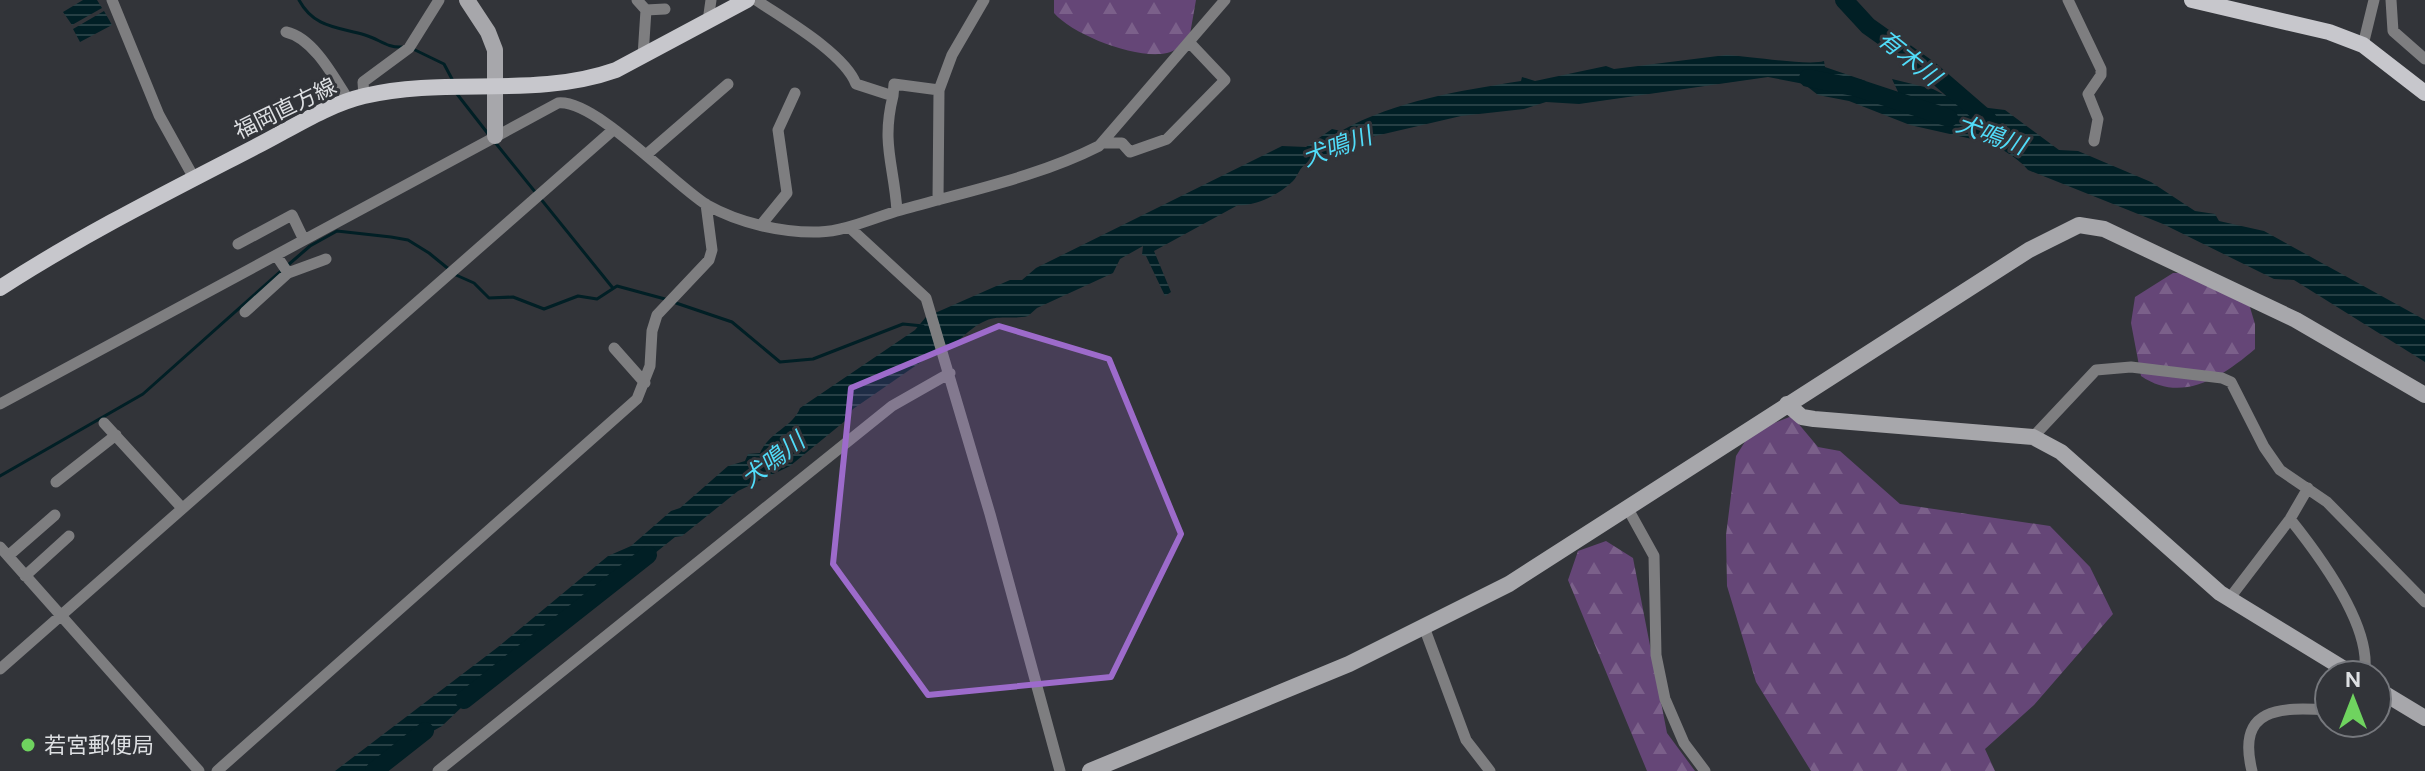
<svg xmlns="http://www.w3.org/2000/svg" width="2425" height="771" viewBox="0 0 2425 771" font-family="'DM Sans','Noto Sans JP',sans-serif">
	<defs>
		<pattern id="forest-firs" width="22" height="20" patternUnits="userSpaceOnUse" patternTransform="scale(2)"><rect width="22" height="20" fill="#654677"/><path d="M5 1l3.5 6h-7zM16 11l3.5 6h-7z" fill="#7b608a"/></pattern>
		<pattern id="water-rules" width="6" height="5" patternUnits="userSpaceOnUse" patternTransform="scale(2)"><rect width="6" height="5" fill="#011f25"/><path d="M0 2.5h6" fill="none" stroke="#263f44"/></pattern>
	</defs>
	<rect width="100%" height="100%" fill="#323439"/>
	<path fill="url(#forest-firs)" d="M1054,0H1196L1189,40C1182,45 1174,52 1167,53C1137,60 1073,35 1054,13Z
		M2173,273H2194L2249,304L2255,324V349C2222,377 2182,404 2141,376L2131,323L2135,297Z
		M1792,416L1818,447L1840,451L1900,504L2050,526L2090,567L2113,614L2034,705L1985,749L1995,771H1811L1756,682L1727,586L1726,535L1736,456L1751,432Z
		M1606,541L1633,558L1667,733L1695,771H1647L1568,580L1578,551Z"/>
	<path fill="url(#water-rules)" d="M83,0H97L102,8L72,25L63,12Z
		M104,11L112,25L80,42L73,29Z
		M1726,55C1749,56 1808,66 1824,61L1825,67L1866,81L1830,78L1833,88C1844,97 1906,104 1927,113V103L1899,94L1892,79L1933,89L1964,105L2005,110L2059,150L2078,151L2151,182L2195,211L2215,214L2219,221L2264,231L2425,320V362L2294,280L2274,279L2163,224L2028,170C2017,156 1998,149 1985,137L1972,139L1910,125L1849,101L1818,95L1804,84L1768,77L1579,104L1546,102L1524,109L1461,116L1371,137C1352,152 1328,152 1308,163C1298,168 1299,175 1293,181C1281,193 1256,207 1238,205L1154,251L1171,292L1165,296L1146,256L1142,255L1143,246L1120,259L1113,273L1037,308L1028,316C1012,320 998,314 983,322C964,331 955,350 934,353L853,409L845,421L790,466L738,491L682,536L675,537L639,566L601,587L512,659L442,726L399,750L378,771H335L498,647L608,556L631,546L671,511L680,508L728,466L745,461L748,454L760,453C770,431 793,427 800,408L915,330L926,317L1010,280H1022L1036,268L1282,146L1306,147L1332,129L1341,131C1397,100 1459,91 1521,81L1522,77L1535,81L1606,66L1614,69Z"/>
	<g fill="none" stroke-linecap="round" stroke-linejoin="round">
		<path stroke="#011f25" stroke-width="3" d="M299,0C314,28 338,27 365,35C379,39 387,48 402,47
			M413,49L444,64L452,79
			M457,94L489,135
			M494,141L612,287
			M288,265L310,246L337,231L391,237L408,240L429,253L456,275L474,283L489,298L513,297L544,309L578,296L597,299L617,286L665,299
			M676,303L732,322L780,362L813,359L903,324L923,326
			M0,476L143,394L282,270"/>
		<path stroke="#011f25" stroke-width="18" d="M1844,0L1868,26L1930,70L1989,121
			M1808,78L1858,88L1949,118
			M464,700L648,555
			M374,771L425,731"/>
		<path stroke="#7e7e80" stroke-width="11" d="M112,0L159,115L194,178
			M637,0L646,10L643,56
			M756,0C784,19 844,53 856,84L893,96C881,144 894,165 897,211
			M2068,0L2101,69V75L2088,94L2098,119L2094,141
			M2391,0L2393,31L2425,59
			M646,10L665,9
			M708,21L711,0
			M286,32C314,38 335,79 349,101
			M2363,45L2374,0
			M939,90L952,55L984,0
			M364,96L363,82L409,48L439,0
			M893,96L894,84L939,90L938,200
			M1102,143H1122L1130,152L1167,139L1225,80L1189,42
			M646,155L728,84
			M761,225L787,193L778,130L795,93
			M849,227L926,298L990,514L1060,771
			M238,244L292,215L304,240
			M276,255L288,273L326,259
			M245,312L288,273
			M614,348L645,383
			M0,404L558,103C595,99 673,184 707,205C739,223 782,233 819,232C847,231 875,217 901,210C967,191 1038,177 1099,146L1225,0
			M104,423L182,508
			M2033,437L2096,370L2131,367L2222,378L2231,382L2264,447L2280,470L2327,502L2425,602
			M56,482L116,435
			M1628,509L1654,556L1656,655L1665,699L1684,743L1705,771
			M2290,519C2318,554 2374,628 2364,675
			M0,547L199,771
			M8,556L55,515
			M25,576L69,536
			M2229,599L2290,519L2308,488
			M1424,627L1466,740L1490,771
			M0,669L613,130
			M217,771L637,399L650,366L652,331L657,315L709,260L712,250L706,204
			M438,771L892,406L950,373
			M2252,771C2236,707 2280,707 2329,710"/>
		<path stroke="#a7a7ab" stroke-width="16" d="M467,0L488,32L495,50V136
			M1787,404L1802,417L1814,419L2033,437L2061,452L2220,593L2354,675
			M2377,689L2425,718
			M1090,771L1349,664L1509,584L2029,250L2079,225L2104,229L2296,320L2425,395"/>
		<path stroke="#c7c7cc" stroke-width="16" d="M2192,0L2329,32L2363,45L2425,93
			M0,288C82,235 168,192 255,147C289,130 326,105 364,96C448,76 534,99 616,70L747,0"/>
	</g>
	<path fill="#9d6bcb" fill-opacity="0.2" stroke="#9d6bcb" stroke-width="6" stroke-linejoin="round" d="M999,326L1109,359L1181,534L1111,677L928,695L833,564L851,388Z"/>
	<circle fill="#6fd35f" stroke="#323439" stroke-width="3" cx="28" cy="745" r="8"/>
	<g text-anchor="middle" stroke-width="6" stroke-linejoin="round" paint-order="stroke">
		<g font-size="22" fill="#dddfe2" stroke="#323439">
			<text transform="translate(285 108) rotate(-26)" y="8">福岡直方線</text>
		</g>
		<g font-size="22" fill="#dddfe2" stroke="#323439" text-anchor="start">
			<text x="44" y="753">若宮郵便局</text>
		</g>
		<g font-size="24" font-style="italic" fill="#51dcf9" stroke="#323439">
			<text transform="translate(1909 58) rotate(39)" y="8">有木川</text>
			<text transform="translate(1991 135) rotate(20)" y="8">犬鳴川</text>
			<text transform="translate(1337 147) rotate(-20)" y="8">犬鳴川</text>
			<text transform="translate(773 460) rotate(-38)" y="8">犬鳴川</text>
		</g>
	</g>
	<g transform="translate(2353 699)"><circle r="38" fill="#323439" stroke="#76787d" stroke-width="2"/>
	<path d="M0-6L14 30L0 20L-14 30Z" fill="#6fd35f"/>
	<text y="-12" font-size="22" font-weight="bold" text-anchor="middle" fill="#dddfe2">N</text>
	</g>
</svg>
